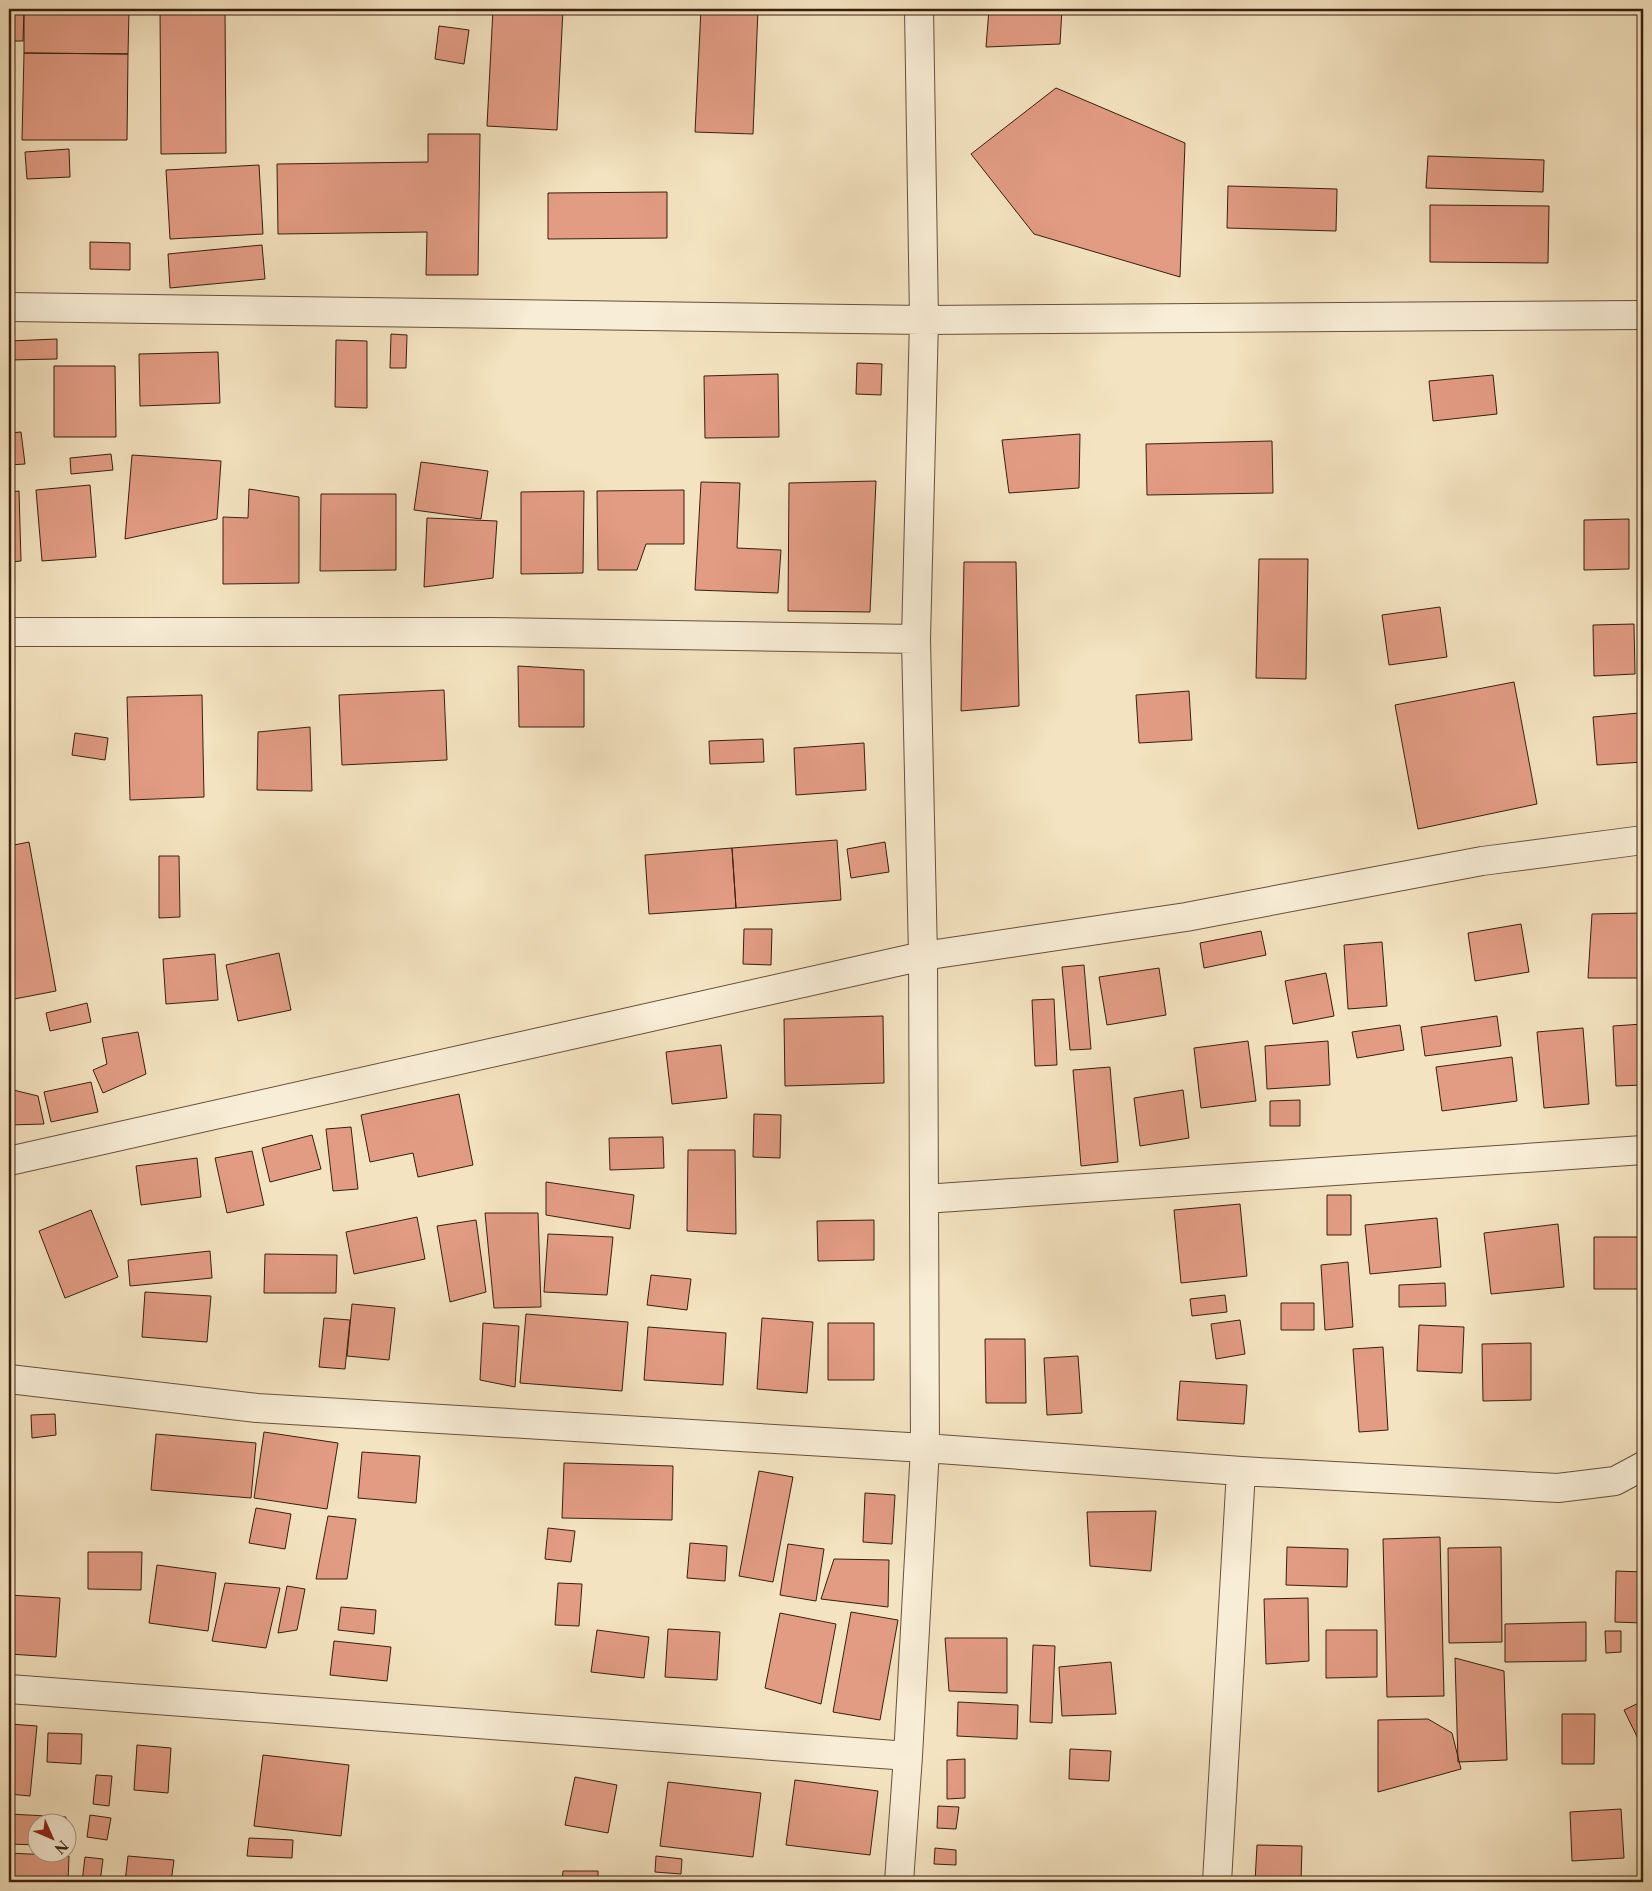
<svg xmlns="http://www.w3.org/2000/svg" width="1652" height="1891" viewBox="0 0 1652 1891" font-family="'Libre Caslon Text',serif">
	<rect width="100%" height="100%" fill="#f4e3c0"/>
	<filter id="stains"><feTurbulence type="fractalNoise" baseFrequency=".004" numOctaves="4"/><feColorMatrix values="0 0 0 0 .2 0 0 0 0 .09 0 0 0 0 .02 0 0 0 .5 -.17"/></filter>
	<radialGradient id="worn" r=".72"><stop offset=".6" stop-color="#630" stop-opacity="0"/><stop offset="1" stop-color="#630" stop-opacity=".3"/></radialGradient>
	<path fill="#e29c84" stroke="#381f0d" d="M9,9H24L23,41H9Z
		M24,9H129L128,54L24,53Z
		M160,9H225L226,153L161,154Z
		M493,9H563L557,130L487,126Z
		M701,9H758L753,134L695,132Z
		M989,9H1062L1060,44L986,47Z
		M439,26L469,30L464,64L435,59Z
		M24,53L128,54L127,140H22Z
		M1056,88L1185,143L1180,277L1034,234L971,154Z
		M428,134H480L478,275H426L427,232L278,234L277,164L428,162Z
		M69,149L70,177L27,179L25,152Z
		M1428,156L1544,160L1543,192L1426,188Z
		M259,165L263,234L170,239L166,170Z
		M1228,186L1337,189L1336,231L1227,228Z
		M667,192V238L548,239V193Z
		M1430,205L1549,206L1548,263L1430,262Z
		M90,242L130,243V270L90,269Z
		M262,245L265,279L170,288L168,254Z
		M391,334L407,335L406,368H390Z
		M57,339V359L9,360V341Z
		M336,340L367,341V408L335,407Z
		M218,352L220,403L140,406L139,354Z
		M857,363L882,364L881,395L856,394Z
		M54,366H115L116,437H54Z
		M778,374L779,437L705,438L704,376Z
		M1493,375L1497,414L1433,421L1429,381Z
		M9,381L11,419H9Z
		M21,432L25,464L9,465V433Z
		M1080,434L1079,488L1009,493L1002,440Z
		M1272,441L1273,493L1147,495L1146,444Z
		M111,454L113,470L71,474L70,458Z
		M132,455L221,461L217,519L125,539Z
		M421,462L488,471L481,519L414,510Z
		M876,481L870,612L788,611L789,483Z
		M701,482L740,483L737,548L781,550L778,593L695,590Z
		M90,485L96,557L42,561L36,490Z
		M249,489L299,497V583L223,584V517L248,518Z
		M684,490V544H646L637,570H598L597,491Z
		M19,491L21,561L9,562V492Z
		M584,491L583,573L521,574V492Z
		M321,494H396V570L320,571Z
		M427,518L497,521L493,578L424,587Z
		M1629,519V569L1584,570V520Z
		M1259,559H1308L1306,679L1256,678Z
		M964,562H1016L1019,706L961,711Z
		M1440,607L1447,657L1389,665L1382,615Z
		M1634,624L1635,674L1594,676L1593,625Z
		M518,666L584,670V727H519Z
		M1514,682L1537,804L1418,829L1395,705Z
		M444,690L447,760L342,765L339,695Z
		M1189,691L1192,740L1139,743L1136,695Z
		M202,695L204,797L130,800L127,697Z
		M1639,713L1643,762L1597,765L1593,717Z
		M310,727L312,791L257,790L258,732Z
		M75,733L108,738L105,760L72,755Z
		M763,739L764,762L710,764L709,741Z
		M864,743L866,790L796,795L794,748Z
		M837,840L841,900L736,908L732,848Z
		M29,842L56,991L9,1000V846Z
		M885,842L889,872L851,878L847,849Z
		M732,848L736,908L649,914L645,855Z
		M159,856H179L180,917L159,918Z
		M1643,913V978H1588L1592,914Z
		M1521,924L1529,972L1475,981L1468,933Z
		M744,929H772L771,965L743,964Z
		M1261,931L1266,955L1204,968L1200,943Z
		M1382,942L1387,1006L1348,1009L1344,945Z
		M279,953L291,1010L238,1021L226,965Z
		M215,954L218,1000L166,1004L163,959Z
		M1084,965L1091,1049L1070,1050L1062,967Z
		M1159,968L1166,1015L1107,1025L1099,977Z
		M1326,973L1334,1016L1293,1024L1285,981Z
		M1054,999L1057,1065L1035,1066L1032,1000Z
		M87,1003L91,1022L50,1031L46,1013Z
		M883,1016L884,1083L785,1086L784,1019Z
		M1497,1016L1501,1046L1425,1056L1421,1027Z
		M1643,1024V1085L1616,1086L1613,1026Z
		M1400,1025L1404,1050L1357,1058L1352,1032Z
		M1583,1028L1589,1104L1544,1108L1537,1032Z
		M138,1032L146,1074L103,1093L93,1070L107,1064L102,1038Z
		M1248,1041L1256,1101L1201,1108L1194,1048Z
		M1328,1041L1330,1085L1267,1089L1265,1046Z
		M721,1045L727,1098L672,1104L666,1052Z
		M1512,1057L1517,1101L1442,1111L1436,1067Z
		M1110,1067L1118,1162L1081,1166L1073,1070Z
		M91,1082L98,1112L51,1122L44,1092Z
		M9,1089L38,1096L44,1124L9,1125Z
		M1183,1090L1189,1138L1140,1146L1134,1098Z
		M459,1094L473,1165L418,1177L413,1153L370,1162L361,1115Z
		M1300,1100V1126H1270V1101Z
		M754,1114L781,1115L780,1158L753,1157Z
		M351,1127L358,1189L333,1191L326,1129Z
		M312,1135L321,1169L270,1182L262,1148Z
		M663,1137L664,1168L610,1170L609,1138Z
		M688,1150H735L736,1234L687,1231Z
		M252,1151L264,1205L227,1213L215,1158Z
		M197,1158L201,1197L141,1205L136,1166Z
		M546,1182L634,1195L630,1229L546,1215Z
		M1327,1195H1351V1235H1327Z
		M1240,1204L1247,1276L1181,1283L1174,1210Z
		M91,1210L118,1277L65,1298L39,1231Z
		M485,1213H538L541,1307L494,1308Z
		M417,1217L425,1259L354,1274L346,1232Z
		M1437,1218L1441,1267L1370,1274L1365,1225Z
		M476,1220L486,1292L450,1302L437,1226Z
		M874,1220V1260L818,1261L817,1221Z
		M1558,1224L1564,1287L1491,1294L1484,1233Z
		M548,1234L613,1237L607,1295L544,1292Z
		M1594,1237H1643V1289H1594Z
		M210,1251L212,1278L130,1286L128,1260Z
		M265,1254L337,1255L336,1293H264Z
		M1348,1262L1353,1327L1325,1330L1321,1265Z
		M651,1275L691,1279L687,1310L647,1305Z
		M1445,1283L1446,1306L1399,1307V1285Z
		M145,1292L211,1296L207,1342L142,1337Z
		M1225,1295L1227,1312L1192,1316L1190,1299Z
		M1281,1303H1314V1330H1281Z
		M352,1304L395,1308L389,1360L347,1356Z
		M526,1314L628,1322L622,1391L520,1383Z
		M324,1318L350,1320L345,1369L319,1367Z
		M762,1318L813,1322L807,1393L757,1389Z
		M1240,1320L1245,1354L1216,1359L1211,1324Z
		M483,1323L519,1326L515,1387L480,1380Z
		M828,1323H874V1380H828Z
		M1419,1325L1464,1327L1462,1373L1417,1371Z
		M648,1327L726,1333L723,1385L644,1380Z
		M985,1339H1025L1026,1403H986Z
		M1531,1343V1400L1483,1401L1482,1344Z
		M1383,1347L1388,1430L1359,1432L1353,1349Z
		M1078,1356L1082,1413L1047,1415L1044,1358Z
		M1180,1381L1247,1385L1244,1424L1177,1420Z
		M55,1414L56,1435L32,1438L31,1415Z
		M264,1432L338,1443L327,1509L254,1498Z
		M156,1434L256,1443L251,1498L151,1490Z
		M362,1452L420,1456L416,1503L358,1498Z
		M564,1463L673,1466L672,1520L562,1518Z
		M759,1471L793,1477L773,1582L739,1576Z
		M865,1493L895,1495L892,1544L863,1542Z
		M256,1508L291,1514L285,1549L249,1543Z
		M1156,1511L1151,1571L1090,1566L1087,1512Z
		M328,1516L356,1519L347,1579H316Z
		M548,1528L575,1531L571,1562L545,1559Z
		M1440,1537L1444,1696L1387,1697L1383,1539Z
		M690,1543L727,1546L725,1581L687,1578Z
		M788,1544L824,1549L816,1601L780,1595Z
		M1287,1547L1348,1549L1347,1587L1286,1585Z
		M1501,1547L1502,1642L1449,1643L1448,1548Z
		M88,1552H142L141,1590L88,1589Z
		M834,1559L889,1560L888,1607L821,1599Z
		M157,1565L216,1573L208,1631L149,1623Z
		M1616,1571L1643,1572V1623L1615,1622Z
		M225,1583L280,1588L266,1648L212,1641Z
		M558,1583L582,1584L579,1626L555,1625Z
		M287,1586L305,1589L297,1630L278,1633Z
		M9,1595L60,1598L56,1657L9,1654Z
		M1308,1598L1309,1661L1266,1664L1264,1599Z
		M341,1607L376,1610L374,1634L338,1630Z
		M851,1612L898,1620L880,1720L833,1712Z
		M780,1613L836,1624L821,1704L765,1688Z
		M1586,1622V1661L1505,1662V1624Z
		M668,1629L720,1632L717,1680L665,1677Z
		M597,1630L649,1637L644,1678L591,1672Z
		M1326,1630H1377V1677L1326,1678Z
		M1605,1631H1621V1652L1606,1653Z
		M945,1638H1007V1693L949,1691Z
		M334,1641L391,1647L387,1681L330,1675Z
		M1033,1645L1055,1646L1052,1723L1030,1722Z
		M1455,1658L1504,1671L1507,1760L1458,1762Z
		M1111,1662L1116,1714L1062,1716L1059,1667Z
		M1643,1701V1749L1624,1710Z
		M958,1702L1018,1705L1017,1739L957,1736Z
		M1562,1714H1595L1594,1764H1562Z
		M1428,1719L1452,1733L1461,1769L1378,1792V1720Z
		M9,1724L37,1726L30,1796L9,1794Z
		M48,1733L82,1734L81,1764L47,1762Z
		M137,1745L171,1748L168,1793L134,1790Z
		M1070,1749L1111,1751L1109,1781L1069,1779Z
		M263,1755L349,1765L341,1836L254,1826Z
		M965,1759V1798L947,1799V1760Z
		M96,1775L112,1776L109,1806L93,1804Z
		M575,1777L617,1785L608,1833L565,1825Z
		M795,1780L878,1791L870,1855L786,1845Z
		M668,1782L761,1793L753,1857L660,1846Z
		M938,1806L959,1807L956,1829L937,1828Z
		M1621,1809L1624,1858L1572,1861L1570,1812Z
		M9,1814L66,1817L65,1824H38V1845L9,1844Z
		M90,1815L111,1818L107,1840L87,1837Z
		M249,1838L293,1840L292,1858L247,1856Z
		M1257,1845L1302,1846L1301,1882H1255Z
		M935,1848L956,1850V1865L934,1864Z
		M9,1853L69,1856L68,1882H9Z
		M128,1856L174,1860L171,1882H125Z
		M656,1856L682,1859L681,1874L655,1872Z
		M85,1857L103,1859L100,1882H82Z
		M563,1871H598V1882H562Z"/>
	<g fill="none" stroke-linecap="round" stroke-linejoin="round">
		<g stroke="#67503a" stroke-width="30">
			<path id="minor" d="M9,307L924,320L1643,315
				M9,632H489L916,639
				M9,1161L923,956L1186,917L1482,861L1643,840
				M924,1199L1643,1150
				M9,1379L257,1408L925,1448L1241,1471L1558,1488L1615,1481L1643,1466
				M9,1689L908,1756
				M899,1882L908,1756L925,1448L923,956L916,639L924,320L919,9
				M1217,1882L1241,1471"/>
		</g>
		<use href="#minor" stroke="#f8edd6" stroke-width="28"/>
	</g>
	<rect width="1652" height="1891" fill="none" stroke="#f4e3c0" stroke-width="30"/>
	<rect x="10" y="10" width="1632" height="1871" fill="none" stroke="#381f0d" stroke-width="2.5"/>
	<rect x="15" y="15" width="1622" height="1861" fill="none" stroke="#381f0d"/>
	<g transform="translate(52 1838) rotate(135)"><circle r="24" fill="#f8edd6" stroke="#ab9b86"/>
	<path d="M0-4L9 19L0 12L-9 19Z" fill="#8f2418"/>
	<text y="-8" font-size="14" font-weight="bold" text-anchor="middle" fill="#381f0d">N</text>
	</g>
	<rect width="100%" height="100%" filter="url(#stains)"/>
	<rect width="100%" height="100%" fill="url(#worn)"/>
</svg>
